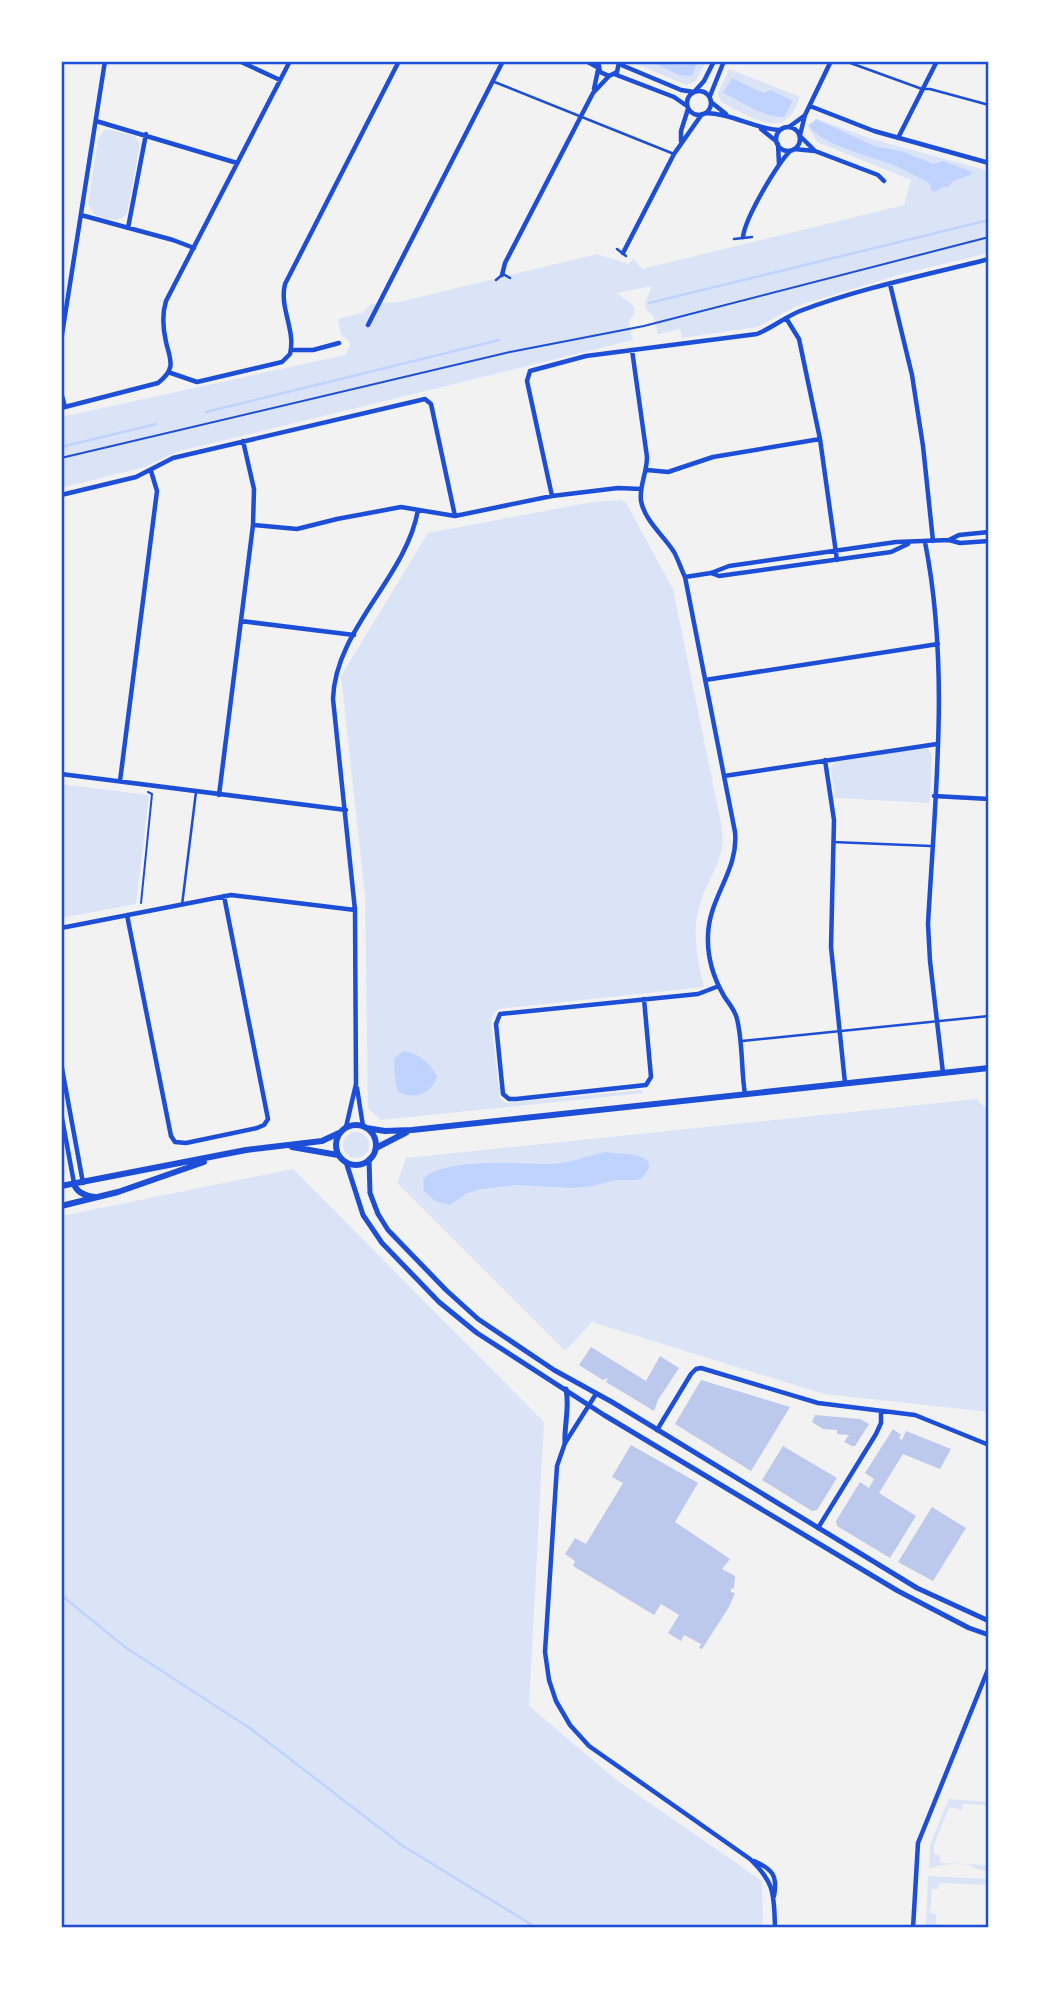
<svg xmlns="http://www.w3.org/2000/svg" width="1050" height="1989" viewBox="0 0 1050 1989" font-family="'IBM Plex Serif',serif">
	<rect width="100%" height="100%" fill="#f2f2f2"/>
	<path fill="#dbe4f7" d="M628,61H706L696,81L687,85Z
		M729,69L800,97C797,104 794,113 789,117C772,135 739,110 721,102L718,93Z
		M817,119L872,139L989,171V253L898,275L797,306L757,327L682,338L680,329L658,334L654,317L646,310L645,302L652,286L617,293L633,305L635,312L629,321L633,340L176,452L145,467L61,488V417L345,355L350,346L349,341L341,335L338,319L362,313L371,304L399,302L597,254L629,264L633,258L642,269L904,205L911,180L817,142L807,125Z
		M108,129L135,136L140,144L127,213C119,225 105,218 94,214L88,204L98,139L103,131Z
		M621,500L626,503L673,589L722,828C726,860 710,873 701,901C691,931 697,957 704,987L499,1009L493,1014L491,1021L500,1097L505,1103L642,1090L643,1093L381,1120L368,1109L365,896L341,676L428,533L592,502Z
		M922,748L928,749L932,755L930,803L835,798L831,768L835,762Z
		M61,784L149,795L136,904L61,918Z
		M977,1099L989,1111V1412L824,1394L592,1322L565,1351L397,1183L406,1158Z
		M343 1145a13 13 0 1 1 26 0a13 13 0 1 1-26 0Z
		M293,1169L544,1422L529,1706L615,1779L762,1881L763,1928H61V1216Z
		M949,1799L989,1802V1805L963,1804L962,1810L949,1807L934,1845V1854L940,1855V1863L989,1865V1871C981,1871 978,1869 971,1866C958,1862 942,1865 929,1868L930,1845Z
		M928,1876L989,1879V1885L939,1883L938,1889H932L930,1913L936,1914V1924L975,1928L926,1925Z"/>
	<path fill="#bfd3fe" d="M650,61L697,63L692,76L679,75Z
		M732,78L763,93L771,90L791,100L792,102L784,117C761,117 743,102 723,93Z
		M816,119L874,146L904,152L933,164L944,161L972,172L971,175L953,181L948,187H943L935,192L931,190L930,184L926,181C913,175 899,166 885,162C864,155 822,144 809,126Z
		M404,1051C420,1054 429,1062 437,1076C433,1094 414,1100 398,1092L395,1079L394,1058Z
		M607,1152C622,1155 634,1151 648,1161L649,1168L643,1177L636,1180H616L592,1186L573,1188L516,1185L481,1189L467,1193L450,1205L435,1201L424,1191L423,1179C444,1157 520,1164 549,1164C569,1164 588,1155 607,1152Z"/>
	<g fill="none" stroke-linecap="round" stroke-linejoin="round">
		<path stroke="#bfd3fe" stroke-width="2.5" d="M649,303L989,220
			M206,412L499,340
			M61,447L156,424
			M61,1595L125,1647L251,1729L403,1846L537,1928"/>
	</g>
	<path fill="#bdc9ec" d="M591,1347L646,1381L660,1356L679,1368L658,1400L654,1411L606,1382L608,1378L603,1380L579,1365Z
		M701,1380L790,1407L751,1471L675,1424Z
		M815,1415L860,1419L869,1424L855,1446H852L844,1442L849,1435L837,1434V1430L823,1429L812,1422Z
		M893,1429L901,1435L899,1438L902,1440L906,1431L951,1449L940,1469L903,1454L879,1493L916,1516L890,1558L837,1526L836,1521L860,1482L869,1488L874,1479L865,1473Z
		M631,1445L698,1483L675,1522L730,1559L722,1569L735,1576L734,1589L731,1588V1592L735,1593L729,1607L702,1649L699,1648L701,1644L684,1635L681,1641L668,1633L679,1615L661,1604L654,1615L573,1566L575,1561L565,1554L575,1538L586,1544L623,1483L612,1477Z
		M783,1446L837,1478L817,1510L812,1511L762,1480Z
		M932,1507L966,1528L933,1581L898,1562Z"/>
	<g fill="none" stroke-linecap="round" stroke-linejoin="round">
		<path stroke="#1d4ed8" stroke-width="2" d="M61,458L510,352L644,326L989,237
			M141,903L152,794L148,792"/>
		<path stroke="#1d4ed8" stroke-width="2.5" d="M845,61L922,89H930L989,105
			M492,81L674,154
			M734,239L752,237
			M617,249L626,256
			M496,280L503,274L510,278
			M833,842L931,846
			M182,905L196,792
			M742,1041L989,1016"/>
		<path stroke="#1d4ed8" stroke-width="4.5" d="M239,61L280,80
			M586,61L597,67
			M598,61L600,72L609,76L617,72L619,62
			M619,64L681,90L694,92
			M614,74L674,97L687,106
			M594,89L598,70
			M695,91L704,81L714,61
			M687 103a12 12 0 1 1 24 0a12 12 0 1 1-24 0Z
			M710,96L724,61
			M711,102L726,114
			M810,106L874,131L989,163
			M705,113C732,113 754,129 780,130
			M96,121L237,163
			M789,127L804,116
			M776 139a12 12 0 1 1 24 0a12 12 0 1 1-24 0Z
			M761,129L776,141
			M800,135L805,115L831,61
			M801,137L814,150
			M898,138L937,61
			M681,141V131L688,109
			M778,144L779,164
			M794,149L815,151L878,175L884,181
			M81,215L173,240L194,248
			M128,228L146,134
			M743,237C745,218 776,166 790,151
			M623,253L674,154L702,114
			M502,275L505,263L593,93L609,76
			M890,284L912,375L923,446L933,541
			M786,318L799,339L820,439L837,560
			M368,325L503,61
			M61,341L105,61
			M292,350H313L339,343
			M632,350L647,457C647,473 639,486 641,501C645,521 663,535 674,552C678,559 681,569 685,577L735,832C739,870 709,897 708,935C707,957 713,977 724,996C729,1004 735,1010 737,1019C743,1043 741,1070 745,1094
			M168,372L197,382L282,362L290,354C296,330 279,308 285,284L399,61
			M61,392L65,407
			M61,408L158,383C177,368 170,360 166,342C163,329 162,314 166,301L290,61
			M647,470L668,472L713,457L820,439
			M61,495L136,477L173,458L425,399L431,404L455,516
			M552,496L527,381L530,371L586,356L757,334C772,328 785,317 800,311C861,288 926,275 989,259
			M253,525L297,529L337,519L401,507L455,516L552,496L618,488L641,489
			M949,540L960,543L989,541
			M925,542C950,668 935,797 928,924L930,961L943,1073
			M711,573L719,576L891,552L908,544
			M685,577L711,573L729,566L896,542L949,540L959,535L989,532
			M241,621L354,635
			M705,680L938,644
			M825,760L834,820L831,947L845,1083
			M61,774L346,810
			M724,776L937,744
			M120,781L157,491L151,471
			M219,795L253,525L254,489L243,441
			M934,796L989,799
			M127,915L171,1136L175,1142L186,1143L257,1128L264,1125L268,1119L224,896
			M61,928L231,895L355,910
			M644,999L651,1077L646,1085L516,1099H509L503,1094L496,1024L500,1014L698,994L719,986
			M61,1063L83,1183
			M357,1088L363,1126
			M61,1113L74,1183
			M346,1127L356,1084L355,910L333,699C335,629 406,578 418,510
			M596,1394L565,1443L557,1466L545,1652L549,1680L556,1701L570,1725L589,1746L750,1859C775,1883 774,1894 775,1928
			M657,1430L691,1374L696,1369L701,1368L818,1403L915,1415L989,1445
			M818,1528L876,1434L881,1423V1411
			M754,1861C772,1869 778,1875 774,1896
			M913,1928L918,1843L989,1667"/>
		<path stroke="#1d4ed8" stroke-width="5" d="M369,1159L370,1193L378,1214L388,1230L446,1290L478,1319L554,1370L612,1402L917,1588L989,1621
			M346,1162L363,1215L382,1243L439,1302L477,1333L604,1415L898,1591L969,1628L989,1635
			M565,1443C564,1425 570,1407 566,1389"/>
		<path stroke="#1d4ed8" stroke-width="6" d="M336 1145a20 20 0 1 1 40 0a20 20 0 1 1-40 0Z
			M366,1128L385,1131L412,1130L989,1068
			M292,1147L338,1155
			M376,1148L407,1132
			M74,1184C77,1193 86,1196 95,1197
			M61,1186L246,1150L322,1141L339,1133
			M61,1206L118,1192L204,1162"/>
	</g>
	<rect width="1050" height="1989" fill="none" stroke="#ffffff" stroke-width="126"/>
	<rect x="63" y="63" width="924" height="1863" fill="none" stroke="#1d4ed8" stroke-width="2.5"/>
</svg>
